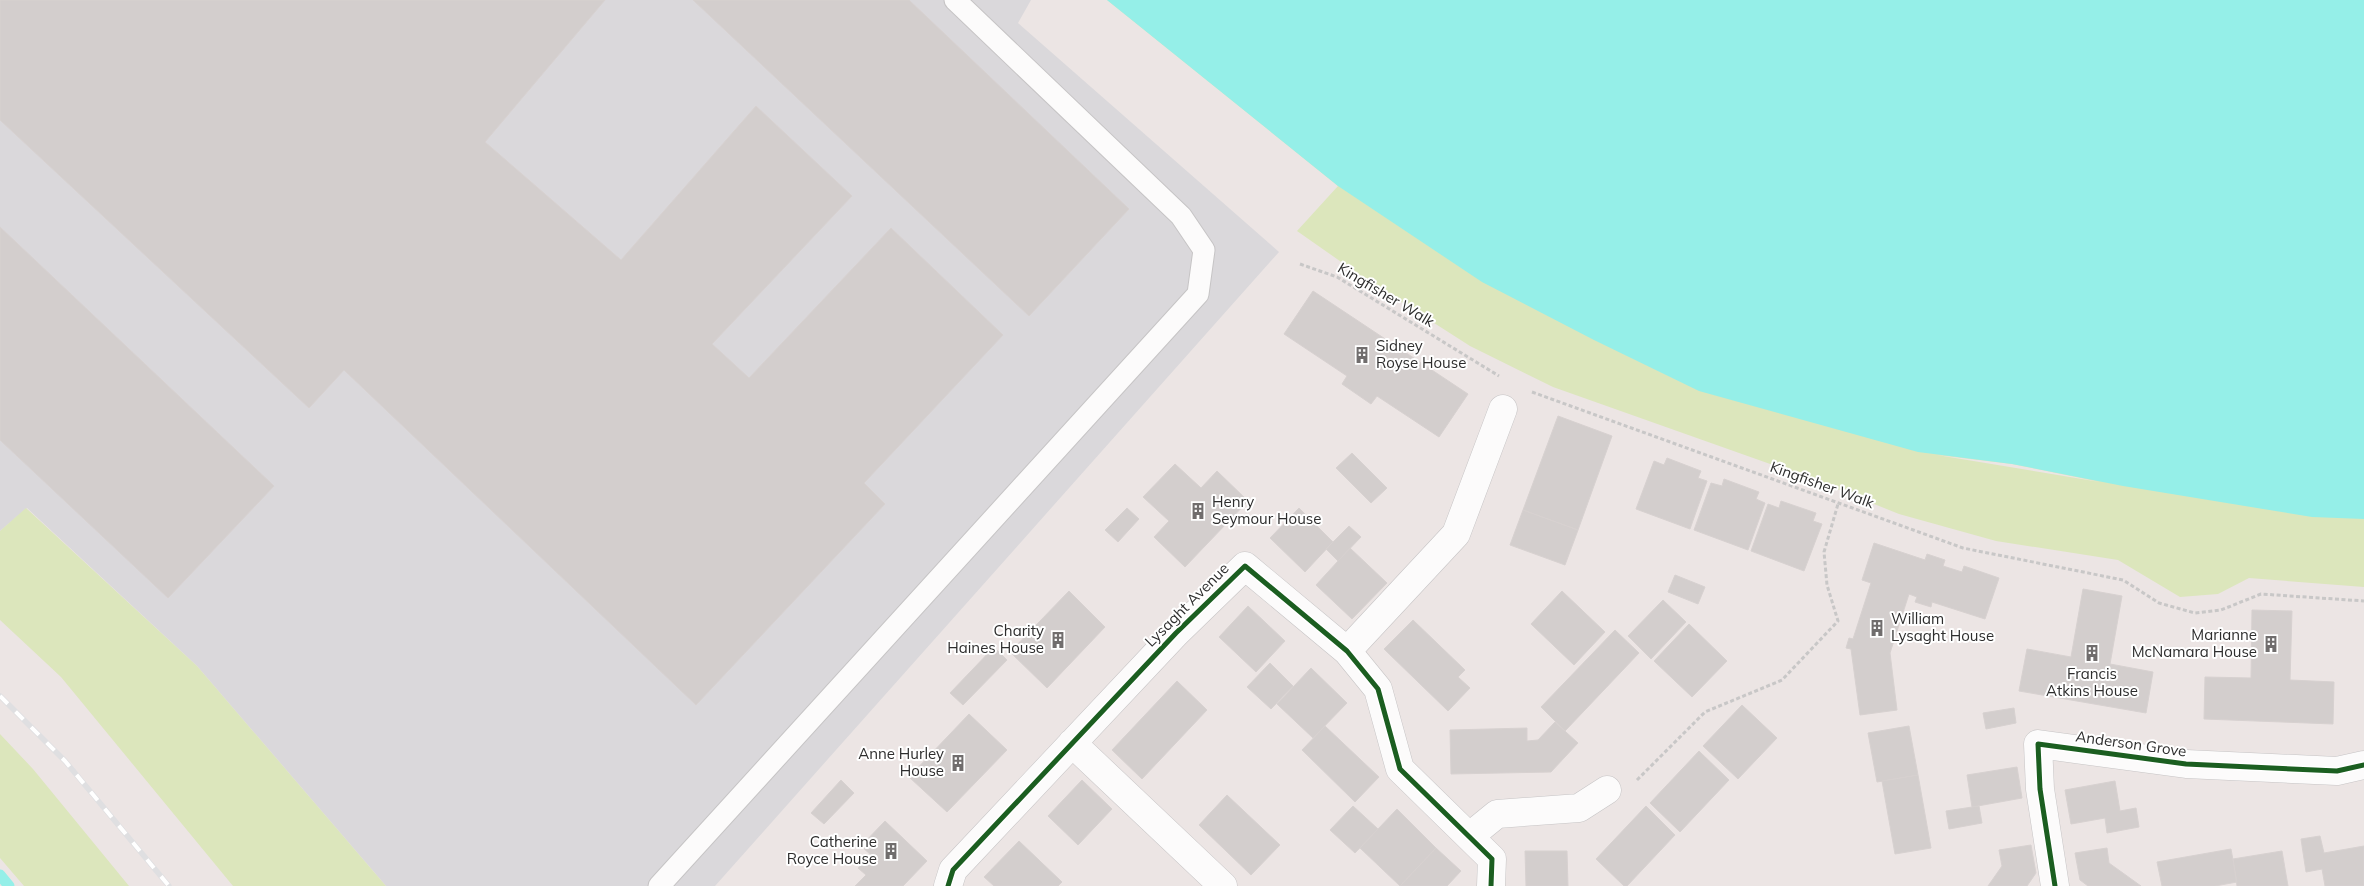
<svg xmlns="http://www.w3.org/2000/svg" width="2364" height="886" viewBox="0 0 2364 886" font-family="Mulish,sans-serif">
	<rect width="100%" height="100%" fill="#ece5e4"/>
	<path fill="#dad8db" d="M0,0H1031L1018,23L1279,252L715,886H386L197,666L27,508L0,531Z"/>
	<path fill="#dce6bc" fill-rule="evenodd" d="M1107,0L2364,120V587L2249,578L2218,594L2180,597L2118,560L1996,541L1899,514L1807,477L1553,387L1470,346L1367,280L1297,231L1338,186ZM1937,455L2012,464L2100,482Z
		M26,508L197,666L386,886H233L61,677L0,620V531Z
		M0,734L33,769L129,886H24L0,858Z"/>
	<path fill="#95efe8" d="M1107,0H2364V519L2312,517L2123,486L2012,464L1918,452L1699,391L1594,340L1482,282L1338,186Z"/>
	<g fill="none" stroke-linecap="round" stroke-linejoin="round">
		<path stroke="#95efe8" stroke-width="11" d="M0,875L9,886"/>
	</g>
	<path fill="#d3cecd" stroke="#d7d1d0" d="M0,0H605L485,142L621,260L756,106L852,196L712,344L749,378L891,228L1003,335L864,483L885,504L696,705L344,370L309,408L0,120Z
		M693,0H909L1129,209L1029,316Z
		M0,227L274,486L168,598L0,440Z
		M1313,291L1468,394L1439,437L1377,396L1371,404L1342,384L1347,376L1284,334Z
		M1558,416L1612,436L1578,530L1523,510Z
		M1352,453L1387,488L1371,503L1336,468Z
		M1667,458L1701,471L1698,478L1707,481L1690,529L1636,509L1654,461L1664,465Z
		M1175,464L1201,488L1217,471L1248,501L1185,567L1154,537L1169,521L1143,497Z
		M1724,479L1759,492L1756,499L1765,503L1748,550L1694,530L1711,483L1722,486Z
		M1781,501L1816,513L1813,521L1822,524L1804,571L1751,551L1768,504L1779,508Z
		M1127,508L1139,519L1118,542L1105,530Z
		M1299,508L1333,542L1305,572L1270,538Z
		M1523,510L1578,530L1565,565L1510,545Z
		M1349,526L1361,537L1338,561L1326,549Z
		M1874,543L1925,560L1927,554L1945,560L1943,566L1962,572L1964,566L1999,578L1985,619L1932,602L1931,607L1915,602L1917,597L1909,594L1890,653L1897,710L1860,715L1851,649L1846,648L1849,638L1853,639L1871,583L1862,580Z
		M1350,548L1387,583L1352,619L1316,585Z
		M1675,575L1705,587L1698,604L1668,592Z
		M2083,589L2122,596L2110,664L2153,672L2146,713L2019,691L2027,649L2071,657Z
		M1069,591L1105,627L1047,688L1010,652Z
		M1562,591L1605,632L1574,665L1531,624Z
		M1663,600L1686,622L1651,659L1628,636Z
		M1248,606L1285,641L1256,672L1219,637Z
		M2252,610L2292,611L2290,680L2334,682L2333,724L2204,719L2205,677L2251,678Z
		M1413,620L1465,670L1458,677L1470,688L1448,711L1384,649Z
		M1689,624L1727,661L1692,697L1654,661Z
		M1615,630L1639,653L1565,731L1541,707Z
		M994,647L1007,660L963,705L950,693Z
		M1270,663L1293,686L1271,709L1247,687Z
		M1311,668L1347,703L1313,738L1277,704Z
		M1177,681L1207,710L1142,779L1112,750Z
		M1742,705L1777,738L1738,779L1703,746Z
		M2014,708L2016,723L1986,729L1983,713Z
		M969,714L1007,750L947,812L909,777Z
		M1555,722L1578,743L1551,772L1451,774L1450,730L1527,728V741L1538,740Z
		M1325,726L1379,777L1355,802L1302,750Z
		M1909,726L1918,775L1877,782L1868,733Z
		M1699,751L1729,780L1680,832L1650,803Z
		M2017,767L2022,798L1972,807L1967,775Z
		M1918,775L1931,848L1895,854L1882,781Z
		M841,780L854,793L824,824L811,813Z
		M1082,780L1112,809L1078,845L1048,816Z
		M2115,781L2120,811L2136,808L2139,827L2107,833L2105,818L2071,824L2065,790Z
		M1227,795L1280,845L1251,875L1199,825Z
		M1353,806L1378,829L1355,853L1330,830Z
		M1646,806L1675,835L1627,886H1624L1596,859Z
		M1979,806L1982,823L1949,829L1946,811Z
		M1397,809L1436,848L1400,886L1360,848Z
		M885,821L927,861L903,886H855L866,875L858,868L871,855L861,846Z
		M2320,836L2324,853L2364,846V886H2325L2322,869L2306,872L2301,839Z
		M1019,841L1062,882L1058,886H994L984,877Z
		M2031,845L2036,873L2027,886H1988L2002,866L1999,850Z
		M1436,848L1461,871L1447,886H1400Z
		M2107,848L2109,863L2141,886H2088L2080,880L2075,853Z
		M2231,849L2237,882L2215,886H2162L2157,862Z
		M1525,851H1567L1568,886H1526Z
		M2282,851L2288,886H2237L2233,859Z"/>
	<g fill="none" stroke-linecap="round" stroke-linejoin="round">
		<g stroke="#c6c4c5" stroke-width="23">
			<path id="service" d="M659,886L1198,294L1204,250L1181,216L955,0"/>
		</g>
		<g stroke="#c6c4c5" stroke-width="29">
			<path id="minor" d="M1347,651L1456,534L1503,409
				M1072,743L1223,886
				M1470,836L1497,814L1579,808L1607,790
				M948,886L953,870L1176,633L1245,566L1347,651L1378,689L1400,769L1492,859L1491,886
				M2055,886L2040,789L2038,744L2186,764L2337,771L2364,765"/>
		</g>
		<path stroke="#c8c7c7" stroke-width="3" stroke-dasharray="4 2.5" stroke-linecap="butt" d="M1300,264L1337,277L1499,376
			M1532,392L1963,548L2123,580L2159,603L2195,613L2221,610L2261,594L2364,601
			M1637,780L1705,712L1782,680L1838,621L1827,585L1824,552L1838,504"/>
		<use href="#service" stroke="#fcfbfb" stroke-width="21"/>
		<use href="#minor" stroke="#fcfbfb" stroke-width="28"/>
		<g stroke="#dfdfe1" stroke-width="5.5">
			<path id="rail" d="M0,696L65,761L169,886"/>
		</g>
		<use href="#rail" stroke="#fff" stroke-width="4" stroke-dasharray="11" stroke-linecap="butt"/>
		<g stroke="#fff" stroke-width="8">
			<path id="cycleway" d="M948,886L953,870L1176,633L1245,566L1347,651L1378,689L1400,769L1492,859L1491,886
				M2055,886L2040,789L2038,744L2186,764L2337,771L2364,765"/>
		</g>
		<use href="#cycleway" stroke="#1b5e20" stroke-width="5"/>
	</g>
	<defs>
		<g id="building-bare" transform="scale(1.35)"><path d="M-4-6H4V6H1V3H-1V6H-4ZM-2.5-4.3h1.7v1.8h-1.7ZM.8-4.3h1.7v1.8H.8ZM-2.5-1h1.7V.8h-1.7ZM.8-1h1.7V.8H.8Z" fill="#706d6d" stroke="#fff" stroke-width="2.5" paint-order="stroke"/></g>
	</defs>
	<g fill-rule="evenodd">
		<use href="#building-bare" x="1362" y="355"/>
		<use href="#building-bare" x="1198" y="511"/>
		<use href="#building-bare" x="1877" y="628"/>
		<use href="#building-bare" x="1058" y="640"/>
		<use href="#building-bare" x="2271" y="644"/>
		<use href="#building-bare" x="2092" y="653"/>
		<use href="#building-bare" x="958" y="763"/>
		<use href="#building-bare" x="891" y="851"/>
	</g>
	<g text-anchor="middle" stroke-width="4" stroke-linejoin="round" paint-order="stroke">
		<g font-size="15" fill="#2d2d2d" stroke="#fff">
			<text transform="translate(1386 295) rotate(31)" y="5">Kingfisher Walk</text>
			<text transform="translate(1822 485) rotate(20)" y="5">Kingfisher Walk</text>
			<text transform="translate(1187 605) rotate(-45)" y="5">Lysaght Avenue</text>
			<text transform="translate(2131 744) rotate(8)" y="5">Anderson Grove</text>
		</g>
		<g font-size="15" fill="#2d2d2d" stroke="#fff" text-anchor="end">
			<text x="1376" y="351" text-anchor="start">Sidney<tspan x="1376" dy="17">Royse House</tspan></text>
			<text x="1212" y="507" text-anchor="start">Henry<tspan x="1212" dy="17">Seymour House</tspan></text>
			<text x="1891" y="624" text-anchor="start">William<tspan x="1891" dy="17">Lysaght House</tspan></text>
			<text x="1044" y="636">Charity<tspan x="1044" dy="17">Haines House</tspan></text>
			<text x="2257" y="640">Marianne<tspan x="2257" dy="17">McNamara House</tspan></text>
			<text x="2092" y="679" text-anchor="middle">Francis<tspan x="2092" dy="17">Atkins House</tspan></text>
			<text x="944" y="759">Anne Hurley<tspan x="944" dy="17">House</tspan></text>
			<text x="877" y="847">Catherine<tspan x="877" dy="17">Royce House</tspan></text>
		</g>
	</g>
</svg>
